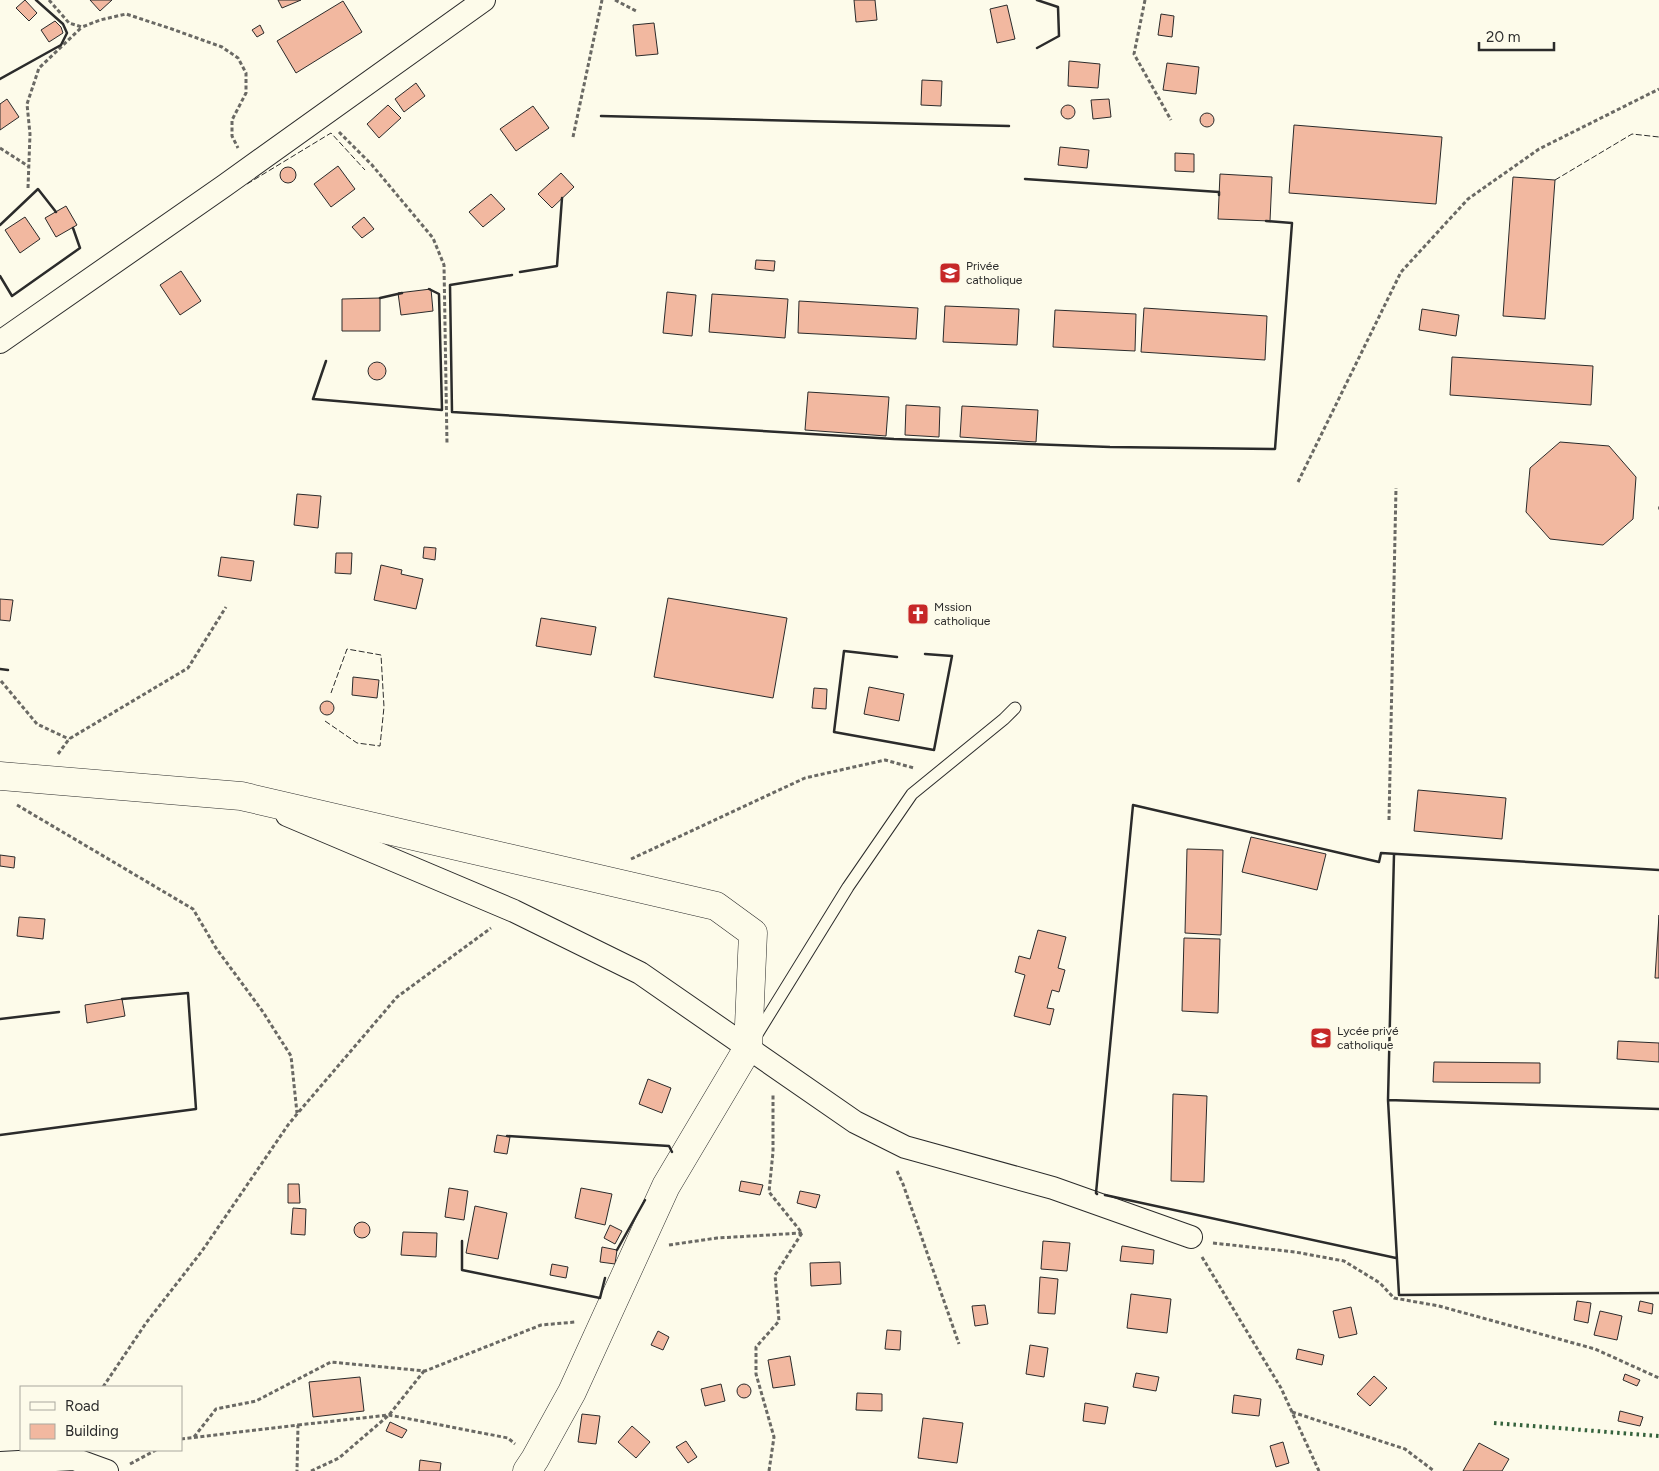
<svg xmlns="http://www.w3.org/2000/svg" width="1659" height="1471" viewBox="0 0 1659 1471" font-family="Figtree,sans-serif">
	<rect width="100%" height="100%" fill="#fdfbea"/>
	<path fill="#f2b8a0" stroke="#2b2b2b" d="M25,0L37,13L29,21L16,8Z
		M90,0H112L100,11Z
		M278,0H301L282,8Z
		M854,0H875L877,20L856,22Z
		M343,1L362,32L296,73L277,41Z
		M1007,5L1015,39L997,43L990,9Z
		M1161,14L1174,16L1172,37L1158,35Z
		M55,21L61,27L63,33L49,42L41,30Z
		M654,23L658,54L636,56L633,25Z
		M260,25L264,33L257,37L252,30Z
		M1069,61L1100,64L1098,88L1068,86Z
		M1167,63L1199,67L1196,94L1163,90Z
		M922,80L942,81L941,106L921,105Z
		M416,83L425,96L404,112L395,99Z
		M7,99L19,117L0,130V104Z
		M1109,99L1111,117L1093,119L1091,100Z
		M1061 112a7 7 0 1 1 14 0a7 7 0 1 1-14 0Z
		M388,105L401,118L379,138L367,124Z
		M533,106L549,128L516,151L500,129Z
		M1200 120a7 7 0 1 1 14 0a7 7 0 1 1-14 0Z
		M1294,125L1442,137L1436,204L1289,193Z
		M1060,147L1089,150L1087,168L1058,165Z
		M1175,153L1194,154V172L1175,171Z
		M338,166L355,189L331,207L314,184Z
		M280 175a8 8 0 1 1 16 0a8 8 0 1 1-16 0Z
		M561,173L574,187L552,208L538,194Z
		M1220,174L1272,177L1270,221L1218,219Z
		M1513,177L1555,180L1545,319L1503,316Z
		M491,194L505,209L483,227L469,212Z
		M66,206L77,225L56,237L45,218Z
		M25,217L40,239L20,253L5,230Z
		M364,217L374,229L362,238L352,227Z
		M756,260L775,261L774,271L755,269Z
		M181,271L201,301L180,315L160,285Z
		M431,289L433,311L401,315L398,293Z
		M667,292L696,295L692,336L663,333Z
		M712,294L788,299L785,338L709,332Z
		M380,298V331H342V299Z
		M799,301L918,308L916,339L798,333Z
		M945,306L1019,309L1017,345L943,342Z
		M1144,308L1267,316L1265,360L1141,352Z
		M1422,309L1459,315L1456,336L1419,330Z
		M1055,310L1136,314L1135,351L1053,347Z
		M1452,357L1593,366L1591,405L1450,395Z
		M368 371a9 9 0 1 1 18 0a9 9 0 1 1-18 0Z
		M808,392L889,397L886,436L805,430Z
		M906,405L940,407L939,437L905,435Z
		M962,406L1038,410L1036,442L960,437Z
		M1560,442L1609,446L1636,477L1633,519L1603,545L1550,539L1526,512L1530,468Z
		M297,494L321,496L318,528L294,525Z
		M424,547L436,548L435,560L423,558Z
		M336,553H352L351,574L335,573Z
		M221,557L254,561L251,581L218,576Z
		M381,565L402,570L401,574L423,579L416,609L374,600Z
		M668,598L787,618L773,698L654,677Z
		M0,599L13,600L10,621L0,620Z
		M541,618L596,627L591,655L536,646Z
		M353,677L379,680L377,698L352,695Z
		M869,687L904,694L899,721L864,714Z
		M814,688L827,689L826,709L812,708Z
		M320 708a7 7 0 1 1 14 0a7 7 0 1 1-14 0Z
		M1418,790L1506,798L1502,839L1414,831Z
		M1251,837L1326,854L1317,890L1242,872Z
		M1187,849L1223,850L1221,935L1185,933Z
		M0,855L15,857L14,868L0,866Z
		M1659,915V978H1655Z
		M19,917L45,919L43,939L17,936Z
		M1038,930L1066,937L1058,968L1065,970L1059,992L1052,990L1047,1008L1054,1009L1050,1025L1014,1016L1025,975L1015,972L1019,956L1030,959Z
		M1184,938L1220,939L1218,1013L1182,1011Z
		M122,999L125,1016L87,1023L85,1005Z
		M1618,1041L1659,1043V1062L1617,1059Z
		M1434,1062L1540,1063V1083L1433,1082Z
		M648,1079L671,1088L662,1113L639,1104Z
		M1173,1094L1207,1096L1204,1182L1171,1181Z
		M497,1135L510,1137L507,1154L494,1152Z
		M741,1181L763,1185L760,1195L739,1191Z
		M288,1184H299L300,1203H288Z
		M449,1188L468,1191L464,1220L445,1217Z
		M581,1188L612,1194L605,1225L575,1218Z
		M800,1191L820,1195L816,1208L797,1203Z
		M475,1206L507,1213L498,1259L466,1253Z
		M293,1208L306,1209L305,1235L291,1234Z
		M354 1230a8 8 0 1 1 16 0a8 8 0 1 1-16 0Z
		M610,1225L622,1231L615,1244L604,1238Z
		M403,1232L437,1233L436,1257L401,1255Z
		M1043,1241L1070,1243L1067,1271L1041,1269Z
		M1122,1246L1154,1250L1153,1264L1120,1261Z
		M602,1247L617,1250L615,1264L600,1262Z
		M840,1262L841,1284L811,1286L810,1263Z
		M552,1264L568,1267L566,1278L550,1275Z
		M1040,1277L1058,1279L1055,1314L1038,1313Z
		M1131,1294L1171,1299L1167,1333L1127,1328Z
		M1577,1301L1591,1303L1588,1323L1574,1320Z
		M1640,1301L1653,1304L1652,1314L1638,1311Z
		M985,1305L988,1324L975,1326L972,1306Z
		M1351,1307L1357,1334L1339,1338L1333,1311Z
		M1600,1311L1622,1316L1617,1340L1594,1335Z
		M887,1330L901,1331L900,1350L885,1349Z
		M658,1331L669,1337L663,1350L651,1345Z
		M1030,1345L1048,1348L1044,1377L1026,1374Z
		M1298,1349L1324,1355L1322,1365L1296,1359Z
		M790,1356L795,1385L773,1388L768,1360Z
		M1136,1373L1159,1377L1156,1391L1133,1387Z
		M1625,1374L1640,1380L1637,1386L1623,1380Z
		M1374,1376L1387,1388L1370,1406L1357,1394Z
		M360,1377L364,1411L313,1417L309,1382Z
		M721,1384L725,1401L705,1406L701,1389Z
		M737 1391a7 7 0 1 1 14 0a7 7 0 1 1-14 0Z
		M857,1393L882,1394V1411L856,1410Z
		M1234,1395L1261,1399L1259,1416L1232,1413Z
		M1085,1403L1108,1407L1105,1424L1083,1421Z
		M1620,1411L1643,1417L1640,1426L1618,1421Z
		M582,1414L600,1416L596,1444L578,1442Z
		M923,1418L963,1423L957,1463L918,1458Z
		M390,1422L407,1430L402,1438L386,1431Z
		M632,1426L650,1442L636,1458L618,1442Z
		M686,1441L697,1457L688,1463L676,1447Z
		M1283,1442L1289,1463L1276,1467L1270,1446Z
		M1479,1443L1509,1459L1502,1471H1463Z
		M420,1460L441,1463L440,1471H419Z"/>
	<g fill="none" stroke-linecap="round" stroke-linejoin="round">
		<g stroke="#2b2b2b" stroke-width="13">
			<path id="lane" d="M756,1036L848,887L912,794L1004,719L1015,708"/>
		</g>
		<g stroke="#2b2b2b" stroke-width="24">
			<path id="street" d="M0,342L224,186L484,0
				M287,815L514,911L640,973L855,1122L905,1147L1053,1188L1191,1237
				M0,1463L74,1459L107,1471"/>
		</g>
		<g stroke="#2b2b2b" stroke-width="29">
			<path id="secondary" d="M0,776L241,796L716,906L753,933L748,1048L666,1186L572,1392L535,1459L527,1471"/>
		</g>
		<path stroke="#6a6964" stroke-width="3" stroke-dasharray="4 2.5" stroke-linecap="butt" d="M49,0L69,23L82,27L100,20L126,14L169,28L222,47L238,58L246,73V93L232,120V136L238,148
			M615,0L638,12
			M1145,0L1134,54L1171,120
			M339,132L372,165L433,238L444,265L447,444
			M573,137L602,0
			M0,148L28,166
			M28,188L30,134L27,104L39,68L82,27
			M1298,482L1401,272L1468,199L1539,149L1659,89
			M1658,508H1659
			M1,681L37,724L69,739
			M58,754L69,739L188,668L226,607
			M17,805L193,909L216,948L263,1012L291,1056L297,1113
			M1389,820L1396,488
			M631,859L805,778L885,760L914,768
			M897,1171L903,1184L959,1344
			M1213,1243L1295,1252L1344,1261L1380,1283L1394,1298L1439,1306L1595,1349L1659,1378
			M669,1245L717,1238L802,1233
			M1202,1257L1281,1388L1319,1471
			M103,1387L146,1323L202,1251L288,1125L297,1114L397,997L491,928
			M1292,1412L1405,1449L1434,1471
			M298,1425L389,1415L508,1438L515,1444
			M194,1437L216,1409L256,1401L331,1362L425,1371L541,1325L575,1322
			M181,1439L298,1425L297,1471
			M130,1464L156,1450
			M311,1471L339,1458L389,1415L424,1371
			M769,1471L774,1437L756,1374V1347L779,1321L775,1275L802,1233L769,1192L773,1152V1094"/>
		<use href="#lane" stroke="#fdfbea" stroke-width="11"/>
		<use href="#street" stroke="#fdfbea" stroke-width="22"/>
		<use href="#secondary" stroke="#fdfbea" stroke-width="28"/>
		<path stroke="#34623c" stroke-width="4" stroke-dasharray="2.5 4" stroke-linecap="butt" d="M1494,1423L1659,1436"/>
		<path stroke="#2b2b2b" stroke-width="1" stroke-dasharray="6 2.5" stroke-linecap="butt" d="M1555,180L1632,134L1659,137
			M247,184L331,133L365,170
			M325,721L357,743L380,746L384,707L381,655L347,649L331,693"/>
		<path stroke="#2b2b2b" stroke-width="2.5" d="M1037,0L1058,7L1059,36L1037,48
			M0,79L61,45L67,33L63,24L36,0
			M601,116L1009,126
			M1025,179L1219,192V195
			M0,225L38,189L56,212
			M520,272L557,266L562,198
			M512,275L450,285L452,412L894,439L1110,447L1275,449L1292,223L1266,221
			M0,276L12,296L80,248L73,228
			M380,298L402,293
			M326,361L313,399L442,410L439,294L429,289
			M897,657L844,651L834,732L934,750L952,656L925,654
			M0,669L8,670
			M1394,854L1388,1100L1659,1109
			M0,1019L59,1012
			M1388,1100L1399,1295L1659,1293
			M0,1135L196,1109L188,993L122,999
			M507,1136L669,1146L672,1152
			M1097,1194L1096,1193L1133,805L1379,862L1381,853L1659,870
			M1105,1195L1396,1258
			M462,1241V1270L600,1298L605,1278
			M617,1250L645,1200"/>
	</g>
	<defs>
		<g id="school-square" transform="scale(1.125)"><rect x="-9" y="-9" width="18" height="18" rx="4" fill="#c62828" stroke="#fdfbea"/><path d="M0-5L7-2L0 1L-7-2ZM-4 1L0 2.5L4 1V4Q0 6-4 4Z" fill="#fff"/></g>
		<g id="church-square" transform="scale(1.125)"><rect x="-9" y="-9" width="18" height="18" rx="4" fill="#c62828" stroke="#fdfbea"/><path d="M-1.2-6h2.4v3.5h3.3v2.4h-3.3V6h-2.4V-.1h-3.3v-2.4h3.3Z" fill="#fff"/></g>
	</defs>
	<g fill-rule="evenodd">
		<use href="#school-square" x="950" y="273"/>
		<use href="#church-square" x="918" y="614"/>
		<use href="#school-square" x="1321" y="1038"/>
	</g>
	<g text-anchor="middle" stroke-width="4" stroke-linejoin="round" paint-order="stroke">
		<g font-size="12" fill="#2b2b2b" stroke="#fdfbea" text-anchor="start">
			<text x="966" y="270">Privée<tspan x="966" dy="14">catholique</tspan></text>
			<text x="934" y="611">Mssion<tspan x="934" dy="14">catholique</tspan></text>
			<text x="1337" y="1035">Lycée privé<tspan x="1337" dy="14">catholique</tspan></text>
		</g>
	</g>
	<rect x="20" y="1386" width="162" height="65" fill="#fdfbea" stroke="#a9a89e"/>
	<rect x="30" y="1402" width="25" height="8" fill="#fdfbea" stroke="#a9a89e"/>
	<text x="65" y="1411" font-size="15" fill="#2b2b2b">Road</text>
	<rect x="30" y="1424" width="25" height="15" fill="#f2b8a0" stroke="#a9a89e"/>
	<text x="65" y="1436" font-size="15" fill="#2b2b2b">Building</text>
	<path d="M1479 42v8h75v-8" fill="none" stroke="#2b2b2b" stroke-width="2.5"/>
	<text x="1486" y="42" font-size="15" fill="#2b2b2b" stroke="#fdfbea" stroke-width="4" paint-order="stroke">20 m</text>
</svg>
